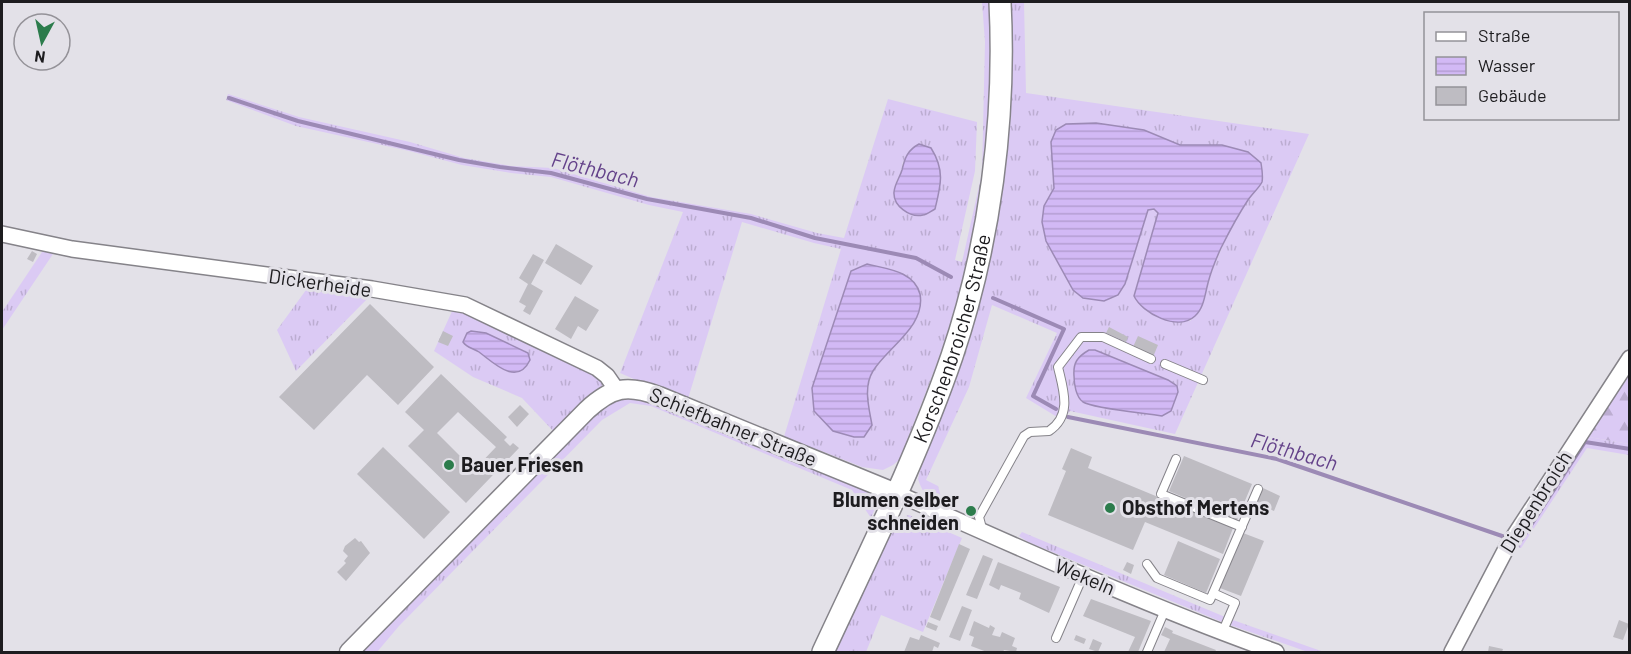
<svg xmlns="http://www.w3.org/2000/svg" width="1631" height="654" viewBox="0 0 1631 654" font-family="Barlow,sans-serif">
	<defs>
		<pattern id="grass-tufts" width="24" height="20" patternUnits="userSpaceOnUse" patternTransform="scale(1.5)"><rect width="24" height="20" fill="#dbcaf4"/><path d="M3 7l-1-3M5 7V3M7 7l1-3M15 17l-1-3M17 17v-4M19 17l1-3" fill="none" stroke="#bcadd1"/></pattern>
		<pattern id="forest-firs" width="22" height="20" patternUnits="userSpaceOnUse" patternTransform="scale(1.5)"><rect width="22" height="20" fill="#dbcaf4"/><path d="M5 1l3.5 6h-7zM16 11l3.5 6h-7z" fill="#bcadd1"/></pattern>
		<pattern id="water-rules" width="6" height="5" patternUnits="userSpaceOnUse" patternTransform="scale(1.5)"><rect width="6" height="5" fill="#d2b9f5"/><path d="M0 2.5h6" fill="none" stroke="#b49ed2"/></pattern>
	</defs>
	<rect width="100%" height="100%" fill="#e3e1e8"/>
	<path fill="url(#grass-tufts)" fill-rule="evenodd" d="M982,2H993L989,176L953,322L900,459L893,465L883,470L862,467L819,450L783,440L841,249L814,243L742,222L687,402L620,373L683,212L649,205L551,177L511,173L462,165L409,151L296,126L226,100L228,94L299,117L410,142L464,158L511,166L553,168L651,197L751,214L817,233L844,238L888,99L977,122L975,171L955,260L962,262L982,173L985,42ZM903,161L935,209L925,215L917,216L896,182L901,172ZM867,264L913,324L872,372L867,390L868,404L812,388L851,271Z
		M1008,2H1024L1026,93L1309,134L1175,434L1070,411L1062,420L1026,398L1057,333L992,305L969,387L926,480L938,486L942,501L936,502C925,495 922,491 918,479L1010,90L1012,35ZM1144,130L1180,145H1222L1261,182C1245,203 1231,226 1221,250C1217,260 1212,270 1209,280C1204,296 1203,310 1190,321L1134,296L1158,213L1154,209L1148,210L1125,284L1057,258L1046,240L1044,206L1054,188ZM1073,370L1162,416C1146,413 1094,409 1083,401C1074,395 1074,380 1073,370Z
		M44,249L55,251L2,330V312Z
		M306,290L370,296L296,371L277,330Z
		M453,309L472,312L593,371L602,381V388L556,434L522,398L473,377L434,351Z
		M630,395L652,398L861,487L872,495L876,506L871,518L852,490L651,406L630,403L602,420L399,626L377,652H357L580,425L614,398Z
		M1583,436L1629,444V455L1587,448L1521,548L1514,546Z
		M909,515L962,538L923,632L881,615L866,652H833L893,527L899,518Z
		M1022,532L1230,619L1324,652H1308L1227,624L1028,542L1019,536Z"/>
	<path fill="url(#forest-firs)" d="M1629,365V444L1583,436Z"/>
	<path fill="url(#water-rules)" stroke="#9c8ab5" stroke-width="1.5" d="M1096,123L1144,130L1180,145H1222L1248,152L1261,163C1262,169 1263,177 1262,182C1259,188 1252,194 1248,200C1238,215 1229,232 1221,248C1216,259 1211,271 1208,283C1205,294 1204,308 1195,316C1178,332 1142,313 1134,296L1158,213L1154,209L1148,210L1125,284L1118,295L1104,301L1083,298L1073,290L1046,241L1042,222L1044,206L1054,188L1051,142L1056,130L1066,124Z
		M919,144L931,148C945,170 941,185 935,209C931,211 927,215 923,215C910,218 893,206 894,192C895,183 900,177 902,170C905,157 908,150 919,144Z
		M867,264C887,269 914,271 920,294C926,326 888,347 873,371C863,387 869,408 872,425L864,437H854L833,431L814,411L812,388L851,271Z
		M471,331L486,333L528,353L530,360C517,387 494,363 479,352C473,348 467,348 463,342L467,333Z
		M1089,350H1095L1168,380L1177,386L1178,392L1171,411L1162,416C1146,413 1095,409 1083,402C1076,397 1074,384 1074,376C1073,363 1077,357 1089,350Z"/>
	<g fill="none" stroke-linecap="round" stroke-linejoin="round">
		<path stroke="#9c8ab5" stroke-width="4" d="M229,98L298,121L459,160L500,167L551,173L647,199L751,218L815,238L916,258L951,277
			M993,298L1064,329L1033,396L1056,409
			M1068,417L1277,459L1505,537
			M1517,541L1520,542L1585,442L1630,449"/>
	</g>
	<path fill="#bebcc2" fill-rule="evenodd" d="M556,244L593,266L581,285L545,263Z
		M32,251L37,254L33,262L27,259Z
		M533,254L544,260L531,284L543,291L530,315L523,311L526,306L519,302L528,284L519,278Z
		M575,296L599,310L586,331L578,326L571,339L555,329Z
		M370,304L434,367L398,405L367,375L314,430L279,397Z
		M1109,327L1128,337L1126,342L1106,333Z
		M443,331L453,336L448,346L438,342Z
		M1138,336L1158,345L1153,357L1133,347Z
		M441,374L507,437L504,440L510,446L513,443L519,448L466,503L408,446L424,430L405,412ZM458,412L496,447L474,470L437,433Z
		M520,405L529,414L517,427L508,417Z
		M383,447L450,512L424,539L357,474Z
		M1071,448L1092,457L1088,468L1233,528L1223,554L1145,522L1133,550L1048,515L1066,471L1062,469Z
		M1184,456L1252,484L1237,520L1169,491Z
		M1263,488L1280,496L1274,511L1256,503Z
		M1243,533L1264,541L1241,596L1220,588Z
		M355,538L359,542L361,541L370,553L346,581L337,572L346,563L344,561L348,556L343,551L345,546Z
		M1178,541L1220,559L1206,593L1164,575Z
		M959,544L970,549L940,621L930,617Z
		M983,555L993,559L977,599L966,595Z
		M998,562L1060,587L1049,613L1019,599L1021,593L1001,585L999,590L989,585Z
		M1127,562L1134,565L1131,574L1123,570Z
		M1091,599L1151,621L1138,652H1128L1135,637L1083,616Z
		M962,606L972,610L960,641L949,637Z
		M1619,620L1629,624L1623,640L1613,637Z
		M974,621L989,628L990,625L995,628L992,635L1000,637L1002,632L1015,638L1012,646L1017,648L1016,652L1004,650L1003,652H987L971,646L974,637L969,635Z
		M928,622L938,626L936,631L926,627Z
		M1165,627L1173,631L1172,633L1216,650L1215,652H1164L1170,639L1161,635Z
		M921,635L940,643L938,648L934,646L932,652H904L910,637L919,640Z
		M1076,635L1086,639L1084,644L1074,640Z
		M1093,639L1102,643L1098,652L1089,649Z
		M1489,646L1503,649L1502,652H1488Z"/>
	<g fill="none" stroke-linecap="round" stroke-linejoin="round">
		<g stroke="#858389" stroke-width="10">
			<path id="service" d="M1165,364L1203,380
				M1176,459L1161,494L1242,527
				M983,532L979,517L1024,436L1030,432L1049,431C1073,415 1063,389 1058,367L1081,337H1103L1151,359
				M1147,564L1157,578L1210,600L1258,489
				M1213,593L1235,603L1222,633
				M1056,638L1083,576
				M1147,652L1165,610"/>
		</g>
		<g stroke="#858389" stroke-width="18">
			<path id="minor" d="M2,234L72,249L372,289L465,305L597,368L607,376L616,389
				M896,493C1022,549 1147,606 1276,652
				M1452,652L1507,547L1630,358"/>
		</g>
		<g stroke="#858389" stroke-width="21">
			<path id="tertiary" d="M349,652L587,410C612,387 627,384 659,396L896,493"/>
		</g>
		<g stroke="#858389" stroke-width="24">
			<g id="secondary">
				<path id="s1" d="M823,652C868,555 917,458 952,356C990,244 1006,119 1000,2"/>
			</g>
		</g>
		<use href="#service" stroke="#fff" stroke-width="8"/>
		<use href="#minor" stroke="#fff" stroke-width="15"/>
		<use href="#tertiary" stroke="#fff" stroke-width="18"/>
		<use href="#secondary" stroke="#fff" stroke-width="21"/>
	</g>
	<g fill="#2c7c4c" stroke="#e3e1e8" stroke-width="2">
		<circle cx="449" cy="465" r="6"/>
		<circle cx="1110" cy="508" r="6"/>
		<circle cx="971" cy="511" r="6"/>
	</g>
	<g text-anchor="middle" stroke-width="6" stroke-linejoin="round" paint-order="stroke">
		<g font-size="20" fill="#1d1c1f" stroke="#e3e1e8">
			<text transform="translate(320 283) rotate(8)" y="7">Dickerheide</text>
			<text dy="7" stroke="none"><textPath href="#s1" startOffset="340">Korschenbroicher Straße</textPath></text>
			<text transform="translate(733 427) rotate(22)" y="7">Schiefbahner Straße</text>
			<text transform="translate(1536 502) rotate(-58)" y="7">Diepenbroich</text>
			<text transform="translate(1085 577) rotate(23)" y="7">Wekeln</text>
		</g>
		<g font-size="20" font-weight="bold" fill="#1d1c1f" stroke="#e3e1e8" text-anchor="start">
			<text x="461" y="472">Bauer Friesen</text>
			<text x="959" y="507" text-anchor="end">Blumen selber<tspan x="959" dy="23">schneiden</tspan></text>
			<text x="1122" y="515">Obsthof Mertens</text>
		</g>
		<g font-size="21" font-style="italic" fill="#64428a" stroke="#e3e1e8">
			<text transform="translate(595 170) rotate(14)" y="7">Flöthbach</text>
			<text transform="translate(1294 452) rotate(16)" y="7">Flöthbach</text>
		</g>
	</g>
	<rect width="1631" height="654" fill="none" stroke="#1d1c1f" stroke-width="6"/>
	<rect x="1424" y="12" width="195" height="108" fill="#e3e1e8" stroke="#949298" stroke-width="1.5"/>
	<rect x="1436" y="32" width="30" height="9" fill="#ffffff" stroke="#949298" stroke-width="1.5"/>
	<text x="1478" y="42" font-size="18" fill="#1d1c1f">Straße</text>
	<rect x="1436" y="57" width="30" height="18" fill="url(#water-rules)" stroke="#949298" stroke-width="1.5"/>
	<text x="1478" y="72" font-size="18" fill="#1d1c1f">Wasser</text>
	<rect x="1436" y="87" width="30" height="18" fill="#bebcc2" stroke="#949298" stroke-width="1.5"/>
	<text x="1478" y="102" font-size="18" fill="#1d1c1f">Gebäude</text>
	<g transform="translate(42 42) rotate(188)"><circle r="28" fill="#e3e1e8" stroke="#949298" stroke-width="1.5"/>
	<path d="M0-4.5L10 22L0 15L-10 22Z" fill="#2c7c4c"/>
	<text y="-9" font-size="16" font-weight="bold" text-anchor="middle" fill="#1d1c1f">N</text>
	</g>
</svg>
